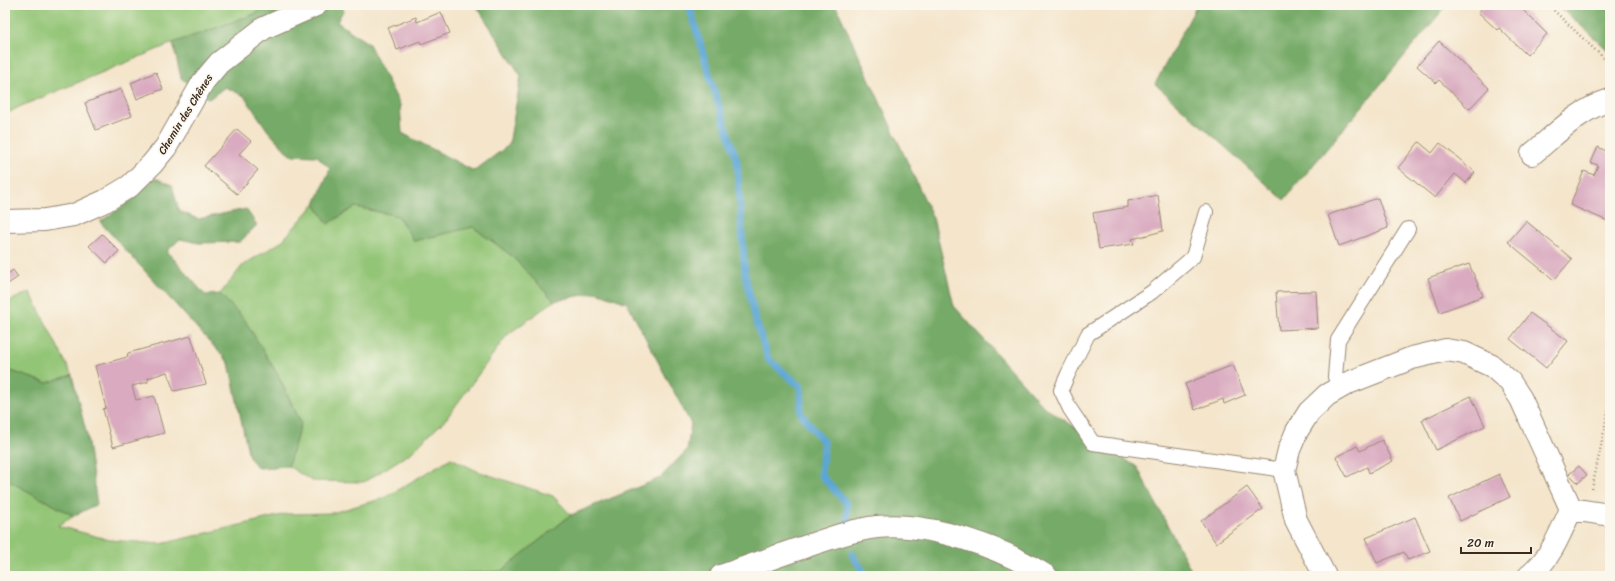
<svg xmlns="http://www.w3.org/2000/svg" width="1615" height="581" viewBox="0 0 1615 581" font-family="Sriracha,sans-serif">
	<rect width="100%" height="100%" fill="#fbf7ec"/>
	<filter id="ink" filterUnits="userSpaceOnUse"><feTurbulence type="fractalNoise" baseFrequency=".025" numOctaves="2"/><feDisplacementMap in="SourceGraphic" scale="8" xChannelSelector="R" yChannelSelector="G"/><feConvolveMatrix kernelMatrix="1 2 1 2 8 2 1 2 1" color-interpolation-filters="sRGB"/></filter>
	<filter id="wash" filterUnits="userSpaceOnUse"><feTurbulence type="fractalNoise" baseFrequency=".012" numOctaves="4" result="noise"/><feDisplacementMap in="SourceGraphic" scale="16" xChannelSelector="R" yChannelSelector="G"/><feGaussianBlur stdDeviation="0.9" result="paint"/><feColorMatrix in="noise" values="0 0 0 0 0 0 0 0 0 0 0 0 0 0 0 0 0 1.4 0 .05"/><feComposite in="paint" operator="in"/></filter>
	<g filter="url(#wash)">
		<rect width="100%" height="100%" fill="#f4e5cb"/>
		<path fill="#93c576" stroke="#67784a" d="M5,5H275L252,15L173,43L19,107L5,115Z
			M315,204L328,224L355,207L398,216L414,241L473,227L512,256L554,301L507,335L446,419L412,452L364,482L312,481L288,466L301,423L278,375L244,319L220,294L243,265L281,242Z
			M30,292L72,375L47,383L5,369V303Z
			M451,458L477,471L553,496L571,515L501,571L425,576H5V479L74,516L58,526L110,540L161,544L286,514L332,513L384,498Z"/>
		<path fill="#76aa67" stroke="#586a42" d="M275,5H343V11L337,22L369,44L400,105L402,133L474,171L509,145L521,76L476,5H837L836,6L933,218L954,306L1044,407L1137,467L1194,576H425L501,571L571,515L660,478L687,450L691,424L627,303L597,292L554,301L512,256L473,227L414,241L398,216L355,207L328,224L315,204L330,169L317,156L290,155L268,131L244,96L225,87L209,99L181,78L173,43L252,15Z
			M1197,5H1447L1284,200L1155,84Z
			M1558,5H1610V52Z
			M155,178L172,185L179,211L198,219L246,209L257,225L240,242L199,243L180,239L167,251L205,295L220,294L244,319L278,375L301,423L288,466L258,468L249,457L229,363L100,222L129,202Z
			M5,369L47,383L72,375L87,436L97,504L74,516L5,479Z"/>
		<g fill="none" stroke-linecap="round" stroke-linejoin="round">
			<path stroke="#5ca6d4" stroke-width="7" d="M689,5L712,84L737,161L745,275L756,321L768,359L801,387V414L824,443L821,475L847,504V521
				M852,554L866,576"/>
		</g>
		<g id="blocks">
			<path fill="#d9aac0" d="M1486,5H1518L1547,34L1527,55L1499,28L1497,30L1478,12Z
				M441,12L450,33L421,44L420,41L397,50L388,28L416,17L417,22Z
				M1439,41L1489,88L1469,109L1439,80L1436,83L1417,66Z
				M156,72L163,89L137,99L131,83Z
				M121,89L132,116L96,130L85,103Z
				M237,129L251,141L239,154L258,170L237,194L204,166Z
				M1419,142L1432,153L1440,143L1475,172L1466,183L1455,174L1435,198L1398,168Z
				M1598,147L1610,153V222L1570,205L1584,171L1594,175L1598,165L1591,163Z
				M1158,195L1163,231L1132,239L1134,244L1099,249L1093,213L1128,207V201Z
				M1378,198L1388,228L1339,246L1328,215Z
				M1526,221L1572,259L1554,280L1508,242Z
				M102,234L119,251L107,263L89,246Z
				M1469,264L1483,296L1440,312L1428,278Z
				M13,270L18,277L5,286V276Z
				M1316,291L1318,328L1279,330L1276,292Z
				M1530,313L1568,341L1546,368L1510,339Z
				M191,336L206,384L174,391L167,372L148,378V382L132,386L136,400L154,396L164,433L113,447L103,409L106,408L95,366L127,357L128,353Z
				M1233,365L1245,395L1224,404L1223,399L1195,410L1185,384Z
				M1471,396L1485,426L1436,450L1422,420Z
				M1382,440L1393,461L1369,473L1367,467L1347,477L1336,457L1357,446L1360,451Z
				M1579,466L1587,475L1578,483L1569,474Z
				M1499,474L1510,497L1460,521L1449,498Z
				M1247,487L1263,509L1216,543L1201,521Z
				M1415,517L1430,551L1408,560L1404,552L1377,563L1366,538Z"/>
		</g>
	</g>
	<g filter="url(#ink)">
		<use href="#blocks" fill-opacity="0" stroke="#988874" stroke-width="1"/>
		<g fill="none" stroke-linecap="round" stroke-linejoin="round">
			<g stroke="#988874" stroke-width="16">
				<path id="service" d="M1206,212L1193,257L1152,292L1088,334L1068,374L1061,390L1070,409L1093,443L1284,470
					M1341,387L1335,377L1338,340L1408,229"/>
			</g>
			<g stroke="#988874" stroke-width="24">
				<path id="minor" d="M1532,154C1556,134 1580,109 1610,100
					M5,221L45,220L74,215L105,201L130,186L152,164L166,147L203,82L219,63L264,28L316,5
					M1571,509L1610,515
					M1325,576L1296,520L1284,470L1289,450L1297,431L1309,412L1327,395L1348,383L1412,358L1446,350L1464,353L1492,366L1510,382L1521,399L1571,509C1561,532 1550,560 1529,576"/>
			</g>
			<g stroke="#988874" stroke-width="24">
				<path id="tertiary" d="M721,576C747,567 774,557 801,548C825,540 851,530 877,527C929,522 1002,547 1046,576"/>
			</g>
			<path stroke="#988874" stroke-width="2.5" stroke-dasharray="1 3" stroke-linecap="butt" d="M1548,5L1610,64
				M1592,489L1610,402"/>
			<use href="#service" stroke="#fff" stroke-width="14"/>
			<use href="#minor" stroke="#fff" stroke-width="22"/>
			<use href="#tertiary" stroke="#fff" stroke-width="22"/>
		</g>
	</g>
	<g text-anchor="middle" stroke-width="3.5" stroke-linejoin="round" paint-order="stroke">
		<g font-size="11" fill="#3b2a1e" stroke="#fbf7ec">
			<text transform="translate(185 114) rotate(-58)" y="4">Chemin des Chênes</text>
		</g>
	</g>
	<rect width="1615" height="581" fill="none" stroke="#fbf7ec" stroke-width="20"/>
	<path d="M1461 547v6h70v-6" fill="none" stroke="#3b2a1e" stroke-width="2"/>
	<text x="1467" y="547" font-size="12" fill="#3b2a1e" stroke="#fbf7ec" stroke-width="3" paint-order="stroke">20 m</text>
</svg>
